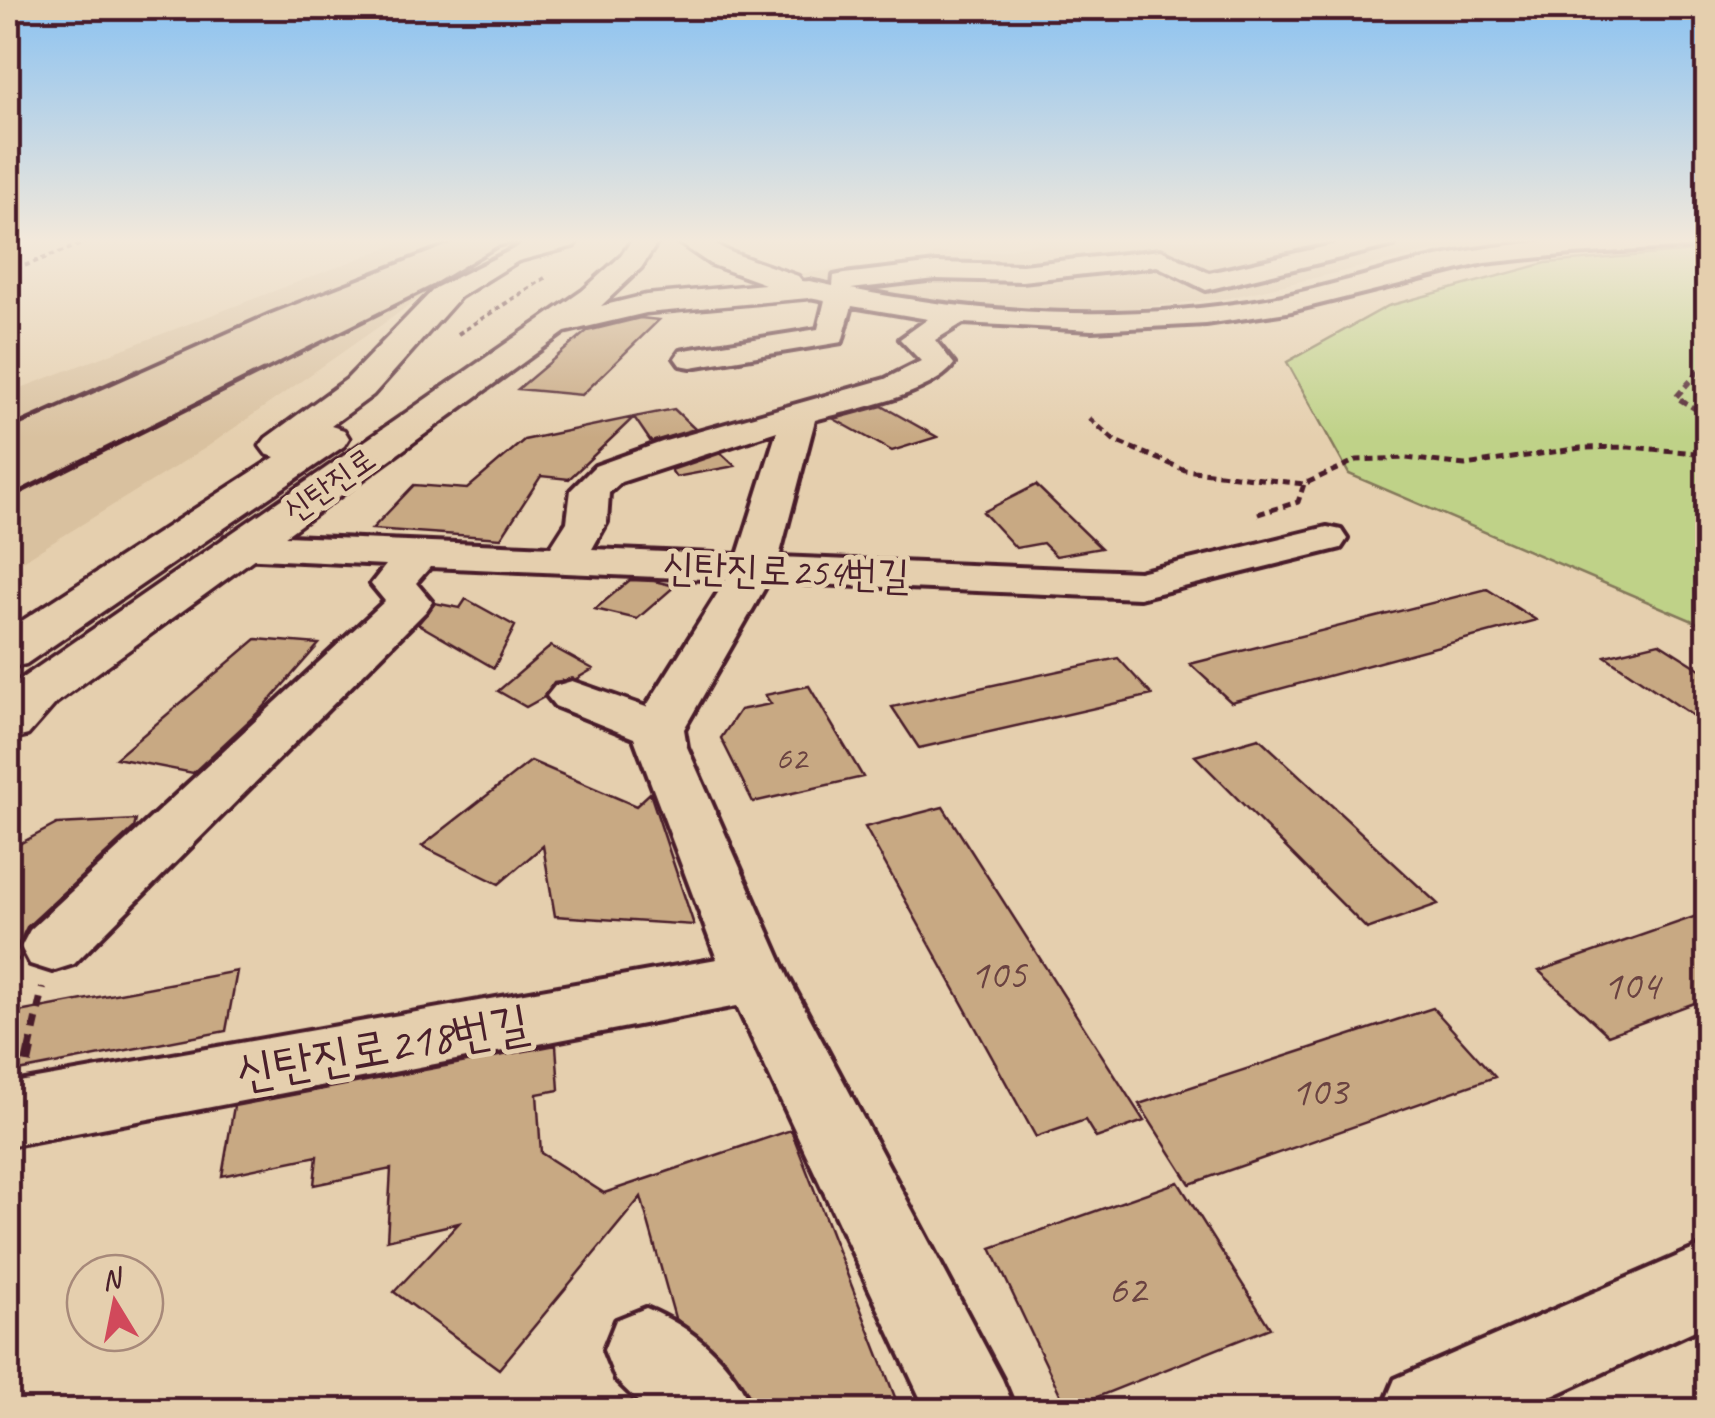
<svg xmlns="http://www.w3.org/2000/svg" width="1715" height="1418" viewBox="0 0 1715 1418" font-family="Caveat,'Poor Story',sans-serif">
	<rect width="100%" height="100%" fill="#e5cfae"/>
	<filter id="ink" filterUnits="userSpaceOnUse"><feTurbulence type="fractalNoise" baseFrequency=".01" numOctaves="2"/><feDisplacementMap in="SourceGraphic" scale="20" xChannelSelector="R" yChannelSelector="G"/><feConvolveMatrix kernelMatrix="1 2 1 2 8 2 1 2 1" color-interpolation-filters="sRGB"/></filter>
	<g filter="url(#ink)">
		<path fill="#d9c19f" d="M407,240H532L417,300L207,447L8,570V393Z
			M1035,240H1545L1435,250L1228,298L1103,311H1030L880,294L796,274L882,265L886,269L920,266L935,253L997,252L1039,242Z"/>
		<path fill="#bfd288" stroke="#84785a" stroke-width="2.5" d="M1707,250V627L1349,474L1287,362L1388,306L1546,263Z"/>
		<path fill="#c8a983" stroke="#4a1f2b" stroke-width="2.5" d="M640,318L659,320L582,395L518,389L587,331Z
			M882,406L937,437L892,451L834,419Z
			M674,409L695,429L651,442L634,417Z
			M634,417L569,479L541,476L501,538L372,529L414,485L467,489L524,440Z
			M721,453L735,466L676,477L671,470Z
			M1036,485L1101,548L1056,556L1043,543L1016,548L983,512Z
			M630,580L654,581L675,586L637,619L595,609Z
			M1487,589L1536,620L1231,702L1190,664Z
			M466,599L515,626L494,668L418,624L435,603L460,608Z
			M256,639L319,644L263,708L193,773L116,758Z
			M1659,643L1708,674V726L1605,656Z
			M551,646L593,669L576,679L554,682L544,697L526,707L498,691Z
			M1118,658L1152,695L919,748L892,707Z
			M809,686L863,777L753,802L721,738L740,710L771,704L765,695Z
			M1259,738L1438,904L1367,929L1195,756Z
			M531,761L636,806L650,793L694,925L555,916L543,846L499,884L422,846Z
			M943,807L1144,1121L1096,1138L1085,1120L1036,1137L865,827Z
			M136,820L134,828L27,927L18,945L22,956L8,970V850L57,824Z
			M1708,912V998L1608,1035L1539,971Z
			M237,971L226,1031L8,1073V1014Z
			M1433,1008L1495,1077L1190,1184L1139,1104Z
			M556,1045L559,1090L537,1094L541,1153L604,1193L791,1130L900,1410H756L726,1360L675,1318L641,1197L499,1369L394,1292L459,1223L387,1240L391,1169L314,1185L317,1156L222,1176L234,1106Z
			M1178,1182L1270,1328L1082,1403L1061,1396L991,1248Z"/>
		<g fill="none" stroke-linecap="round" stroke-linejoin="round">
			<g stroke="#4a1f2b" stroke-width="8">
				<path id="minor" d="M1354,240H1397L1394,245L1206,290L1157,266L1022,281L936,279L851,289C987,316 1131,322 1267,299C1330,288 1390,266 1452,254C1533,238 1619,236 1701,240L1689,247L1572,254L1484,263L1287,312L1206,324L1092,330L963,323L935,340L954,364C932,395 851,410 815,420L779,557L1139,572L1327,527L1341,530L1347,539L1341,548L1139,598L768,582L684,729L687,747L788,977L1002,1379L1015,1410H926L737,1006L8,1146V1084L717,959L634,738L555,706L547,696L555,686L572,681L646,707L726,580L430,567L416,583L432,602L426,611L74,964L52,971L30,964L21,947L30,930L385,601L371,584L386,565L240,558L225,555L219,546L225,537L240,534L551,547L567,522L571,490L595,466L662,442L885,379L921,361L900,339L928,319L852,306L842,342L691,367L680,365L675,358L680,351L691,349L818,329L825,300L799,295L795,289L799,283L809,281L833,286L834,276L844,274L936,263L1022,265L1161,250L1209,273ZM777,431L738,555L592,549L607,522L609,493L621,482Z
					M1708,1243V1324L1522,1410H1382L1395,1379Z
					M646,1308C691,1326 735,1364 752,1410H647L616,1380L604,1350L616,1320Z"/>
			</g>
			<g stroke="#4a1f2b" stroke-width="7">
				<path id="major" d="M534,240H578L574,246L518,261L460,297L373,395L331,426L344,430L349,438L344,446L26,664L8,668V630L275,457L266,454L260,446L266,438L347,379L438,285L498,249Z
					M632,240H659L641,268L601,306L646,295L765,284L710,264L675,240H707L730,252L798,276L802,281L820,283L824,289L820,295L809,298L646,313L565,332L56,703L28,735L8,740V691L18,681L582,291L621,256Z"/>
			</g>
			<path stroke="#4a1f2b" stroke-width="4" stroke-dasharray="5 4" stroke-linecap="butt" d="M8,272L92,240
				M458,334L545,278
				M1696,374L1708,363"/>
			<path stroke="#4a1f2b" stroke-width="5" stroke-dasharray="8 5" stroke-linecap="butt" d="M1699,371L1676,397L1708,417
				M1089,418L1115,441L1185,470L1304,484L1357,460L1406,458L1465,465L1581,448L1629,447L1708,454
				M1258,514L1298,502L1304,484"/>
			<path stroke="#4a1f2b" stroke-width="8" stroke-dasharray="12 9" stroke-linecap="butt" d="M29,1051L43,988"/>
			<path stroke="#4a1f2b" stroke-width="10" stroke-dasharray="15 11" stroke-linecap="butt" d="M27,1063L30,1049"/>
			<use href="#minor" fill="#e5cfae" fill-rule="evenodd"/>
			<use href="#major" fill="#e5cfae" fill-rule="evenodd"/>
			<path stroke="#4a1f2b" stroke-width="4" d="M132,374L269,313L456,240
				M258,374L527,240"/>
			<path stroke="#4a1f2b" stroke-width="5" d="M8,429L138,371
				M8,498L263,371"/>
		</g>
	</g>
	<linearGradient id="sky" x2="0" y2="1"><stop stop-color="#8bc2f1"/><stop offset="0.55" stop-color="#f3e9db"/><stop offset="1" stop-color="#f3e9db" stop-opacity="0"/></linearGradient>
	<rect width="1715" height="438" fill="url(#sky)"/>
	<g text-anchor="middle" stroke-width="10" stroke-linejoin="round" paint-order="stroke">
		<g font-size="32" fill="#4a1f2b" stroke="#e5cfae">
			<text transform="translate(329 484) rotate(-35)" y="11">신탄진로</text>
		</g>
		<g font-size="35" fill="#6a4241">
			<text x="791" y="769">62</text>
		</g>
		<g font-size="40" fill="#4a1f2b" stroke="#e5cfae">
			<text transform="translate(786 570) rotate(2)" y="14">신탄진로254번길</text>
		</g>
		<g font-size="42" fill="#6a4241">
			<text x="998" y="988">105</text>
			<text x="1631" y="999">104</text>
			<text x="1319" y="1105">103</text>
			<text x="1127" y="1303">62</text>
		</g>
		<g font-size="48" fill="#4a1f2b" stroke="#e5cfae">
			<text transform="translate(382 1046) rotate(-10)" y="17">신탄진로218번길</text>
		</g>
	</g>
	<rect width="1715" height="1418" fill="none" stroke="#e5cfae" stroke-width="40"/>
	<rect x="20" y="20" width="1675" height="1378" fill="none" stroke="#4a1f2b" stroke-width="4" filter="url(#ink)"/>
	<g transform="translate(115 1303) rotate(350)"><circle r="48" fill="#e5cfae" stroke="#a7897a" stroke-width="2.5"/>
	<path d="M0-8L18 38L0 25L-18 38Z" fill="#d1495b"/>
	<text y="-15" font-size="28" font-weight="bold" text-anchor="middle" fill="#4a1f2b">N</text>
	</g>
</svg>
